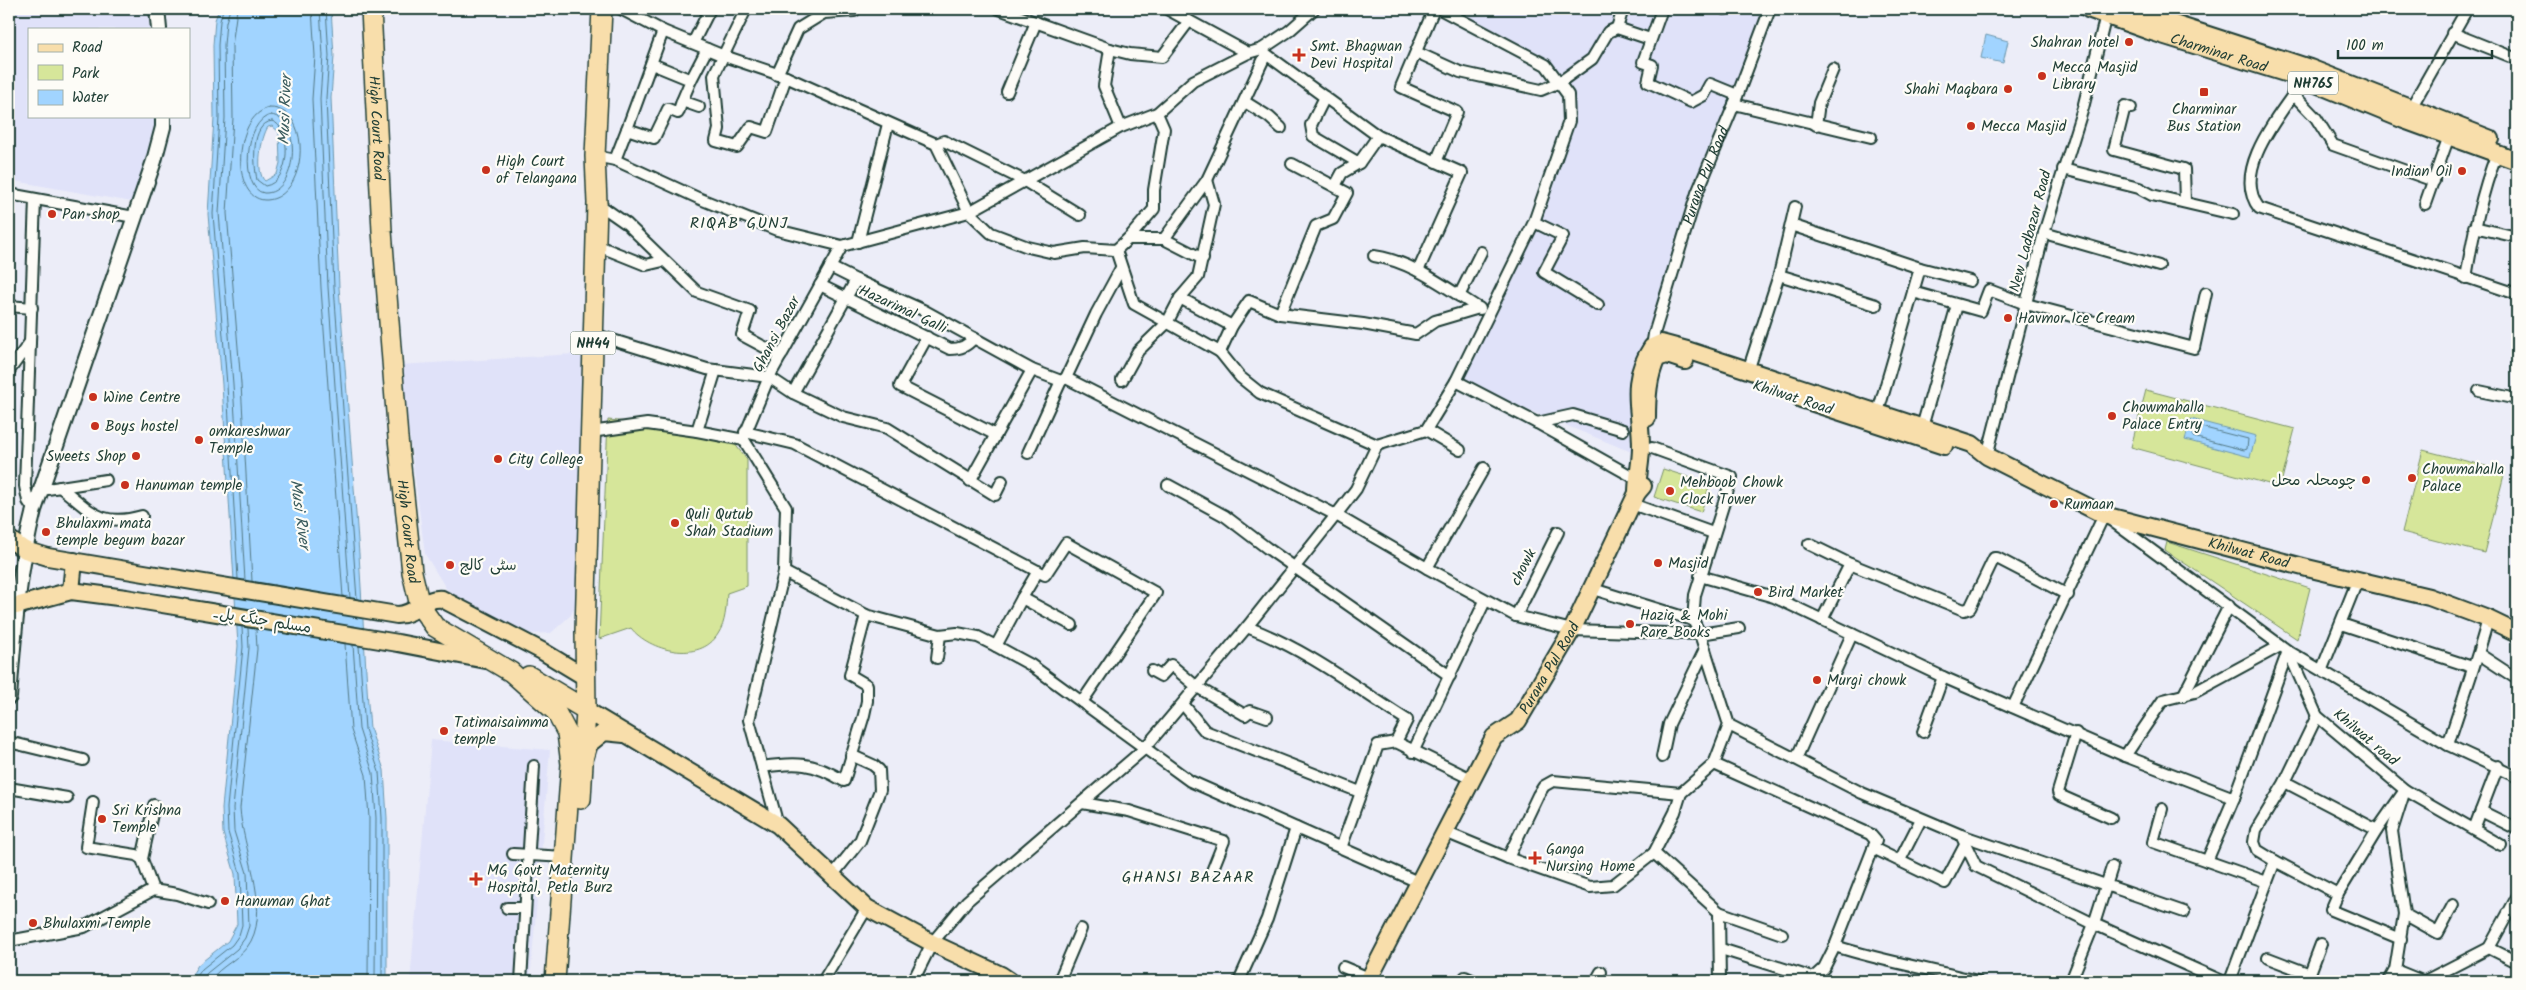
<svg xmlns="http://www.w3.org/2000/svg" width="2526" height="990" viewBox="0 0 2526 990" font-family="Kalam,'Playpen Sans Arabic',sans-serif">
	<rect width="100%" height="100%" fill="#ecedf8"/>
	<filter id="ink" filterUnits="userSpaceOnUse"><feTurbulence type="fractalNoise" baseFrequency=".02" numOctaves="2"/><feDisplacementMap in="SourceGraphic" scale="10" xChannelSelector="R" yChannelSelector="G"/><feConvolveMatrix kernelMatrix="1 2 1 2 8 2 1 2 1" color-interpolation-filters="sRGB"/></filter>
	<g filter="url(#ink)">
		<path fill="#e0e2f9" d="M9,9H148L150,29H29V116H159L132,202L9,180Z
			M1441,9H1770L1697,193L1636,364L1634,453L1456,381L1534,222L1569,121L1568,95L1546,65Z
			M590,353L576,604L571,615L551,633L520,634L447,590L425,554L400,365Z
			M431,740L550,750L530,981H410Z"/>
		<path fill="#d6e69a" stroke="#7a9267" d="M2146,390L2295,429L2280,487L2131,447Z
			M608,420L725,431L747,460V586L727,593C726,607 726,622 718,634C700,664 649,651 631,628L599,639Z
			M2423,450L2505,471L2484,553L2402,532Z
			M1663,469L1710,484L1701,512L1654,497Z
			M2167,542L2310,588L2297,639L2165,550Z"/>
		<path fill="#a1d4ff" stroke="#6d98ae" fill-rule="evenodd" d="M219,9H331L334,56L331,98L339,287L359,554L368,704L370,728L384,770L387,818V981H188L198,965L228,941L237,924L235,874L223,833L222,808L238,646L222,385L208,214L214,118L213,45L215,20ZM272,126L279,132L280,163L277,174L265,181C255,173 261,137 268,127Z
			M1986,35L2008,41L2003,63L1981,58Z
			M2191,419L2256,436L2250,457L2185,440Z"/>
		<g fill="none" stroke-linecap="round" stroke-linejoin="round">
			<path stroke="#537985" stroke-width="1" d="M223,9L220,21L218,45L219,118L213,214L227,385L238,579
				M230,9L226,22L224,45L225,118L219,213L233,384L245,580
				M237,9L232,46L233,118L227,213L241,384L252,581
				M312,9L315,56L312,99L321,288L343,597
				M320,9L323,56L320,99L328,287L350,598
				M326,9L329,56L326,98L334,287L357,599
				M269,108C313,106 309,197 267,200C230,202 233,115 269,108Z
				M271,115C304,119 297,195 264,193C240,190 244,119 271,115Z
				M272,121C292,126 292,182 265,186L257,180C254,164 250,124 272,121Z
				M2197,426L2248,439L2247,449L2244,450L2193,437L2194,427Z
				M345,644L351,730L366,775L369,818L368,981
				M353,645L359,729L373,773L376,818L375,981
				M359,646L365,729L379,772L382,818V981
				M194,981L202,969L232,945L239,935L242,925L240,873L228,832L227,808L243,647L242,627
				M201,981L207,973L237,949L245,938L249,926L247,873L234,831L233,808L249,648L248,628
				M210,981C220,965 242,959 251,941C270,905 242,847 240,808L257,649L256,629"/>
			<g stroke="#1f3d34" stroke-width="14">
				<g id="street">
					<path d="M621,9L663,31L724,56L786,77L936,144L969,212L991,233L1028,247L1054,253L1085,248L1116,250L1128,239H1164L1203,259"/>
					<path d="M746,9L714,75L719,129L716,141L737,147L751,127L767,132L786,77"/>
					<path d="M999,9L1110,49L1130,54L1162,57L1189,21"/>
					<path d="M1167,9L1248,53"/>
					<path d="M1434,9L1401,87L1457,112L1436,162"/>
					<path d="M1662,9L1643,62L1652,65L1648,82L1691,102L1704,95L1710,84L1737,95"/>
					<path d="M1724,9H1725"/>
					<path d="M1617,28L1623,9"/>
					<path d="M2452,33L2517,59"/>
					<path d="M693,43L710,9"/>
					<path d="M1110,49L1104,86L1121,127"/>
					<path d="M1262,49L1266,54L1378,136L1462,173L1418,271"/>
					<path d="M1416,52L1460,72L1541,90L1560,82L1592,59L1608,32L1617,28L1650,39"/>
					<path d="M652,64L691,80L682,101"/>
					<path d="M777,75L798,29L824,13L854,11L855,9"/>
					<path d="M2306,76C2286,108 2229,169 2259,208L2517,294"/>
					<path d="M691,80L707,49"/>
					<path d="M1007,92L1036,22"/>
					<path d="M2293,94L2316,118L2333,145L2434,181"/>
					<path d="M1325,97L1311,125L1313,136L1359,163"/>
					<path d="M1245,102L1269,117L1281,128"/>
					<path d="M1734,104L1871,137"/>
					<path d="M2131,108L2125,106L2114,150L2184,169L2185,202"/>
					<path d="M2408,113L2467,9"/>
					<path d="M1816,125L1819,103L1833,69"/>
					<path d="M627,129L663,31"/>
					<path d="M936,144L944,141L1023,180L1080,215"/>
					<path d="M595,156L615,160L698,198L777,230L842,246L969,212L1121,127L1157,113L1193,81L1248,53L1262,49L1289,31L1314,9"/>
					<path d="M615,160L627,129L654,138L668,109L678,113L682,101L699,107"/>
					<path d="M2063,169L2139,188L2152,195L2233,214"/>
					<path d="M1335,186L1342,173L1359,163L1378,136"/>
					<path d="M9,194L134,217"/>
					<path d="M597,203L627,224L697,292L750,311L742,335L781,356"/>
					<path d="M2425,204L2449,136"/>
					<path d="M1534,222L1563,236L1544,272L1598,305"/>
					<path d="M1791,225L1920,268L1970,281"/>
					<path d="M2474,227L2517,237"/>
					<path d="M2044,233L2159,266"/>
					<path d="M1128,239L1154,209V190L1164,129L1157,113"/>
					<path d="M1164,239L1207,180L1266,54"/>
					<path d="M858,242L888,124"/>
					<path d="M596,245L646,265L663,261"/>
					<path d="M1116,250L1134,304L1220,352L1240,377L1260,393L1377,445"/>
					<path d="M1374,256C1412,261 1448,289 1480,309"/>
					<path d="M830,267L856,280"/>
					<path d="M1920,268L1913,292L1981,311L1989,290L2026,304L2194,348L2206,293"/>
					<path d="M1779,275L1876,305"/>
					<path d="M2466,278C2473,235 2481,194 2497,153"/>
					<path d="M820,285L950,349C961,349 967,346 974,338"/>
					<path d="M1459,296L1481,252"/>
					<path d="M1180,298L1232,326"/>
					<path d="M9,306L32,308"/>
					<path d="M1280,314L1316,226L1333,219L1347,193L1292,164"/>
					<path d="M593,334L707,369L769,377L793,393L843,417L887,428L995,495L1002,481"/>
					<path d="M927,337L900,386L996,435"/>
					<path id="s1" d="M1652,347L1654,334L1697,193L1733,107L1770,9"/>
					<path d="M1220,352L1232,326L1249,301L1280,314L1363,324L1416,334L1435,321L1479,308"/>
					<path d="M716,370L697,431L744,440"/>
					<path d="M9,371L30,342"/>
					<path d="M1748,371L1779,275L1795,207"/>
					<path d="M1066,378L1096,314L1121,268"/>
					<path d="M1122,380L1138,351L1167,323L1180,298L1198,277L1214,204L1207,180"/>
					<path d="M1456,381L1537,423L1642,482"/>
					<path d="M2479,391L2517,399"/>
					<path d="M793,393L856,280L923,310L1032,370L1061,381L1066,378L1336,515L1427,568L1516,616L1572,630L1700,634L1729,725L1862,793L1961,835L1976,866L2094,924L2222,981"/>
					<path d="M1878,412L1913,292"/>
					<path d="M1537,423L1573,415L1623,430"/>
					<path d="M1922,427L1957,305"/>
					<path d="M1426,430L1460,450"/>
					<path d="M591,432L647,424L697,431"/>
					<path d="M745,432L795,444L1045,575L1066,543L1156,593L1082,702"/>
					<path d="M744,437L769,377L842,246"/>
					<path d="M744,440L786,508L784,572L749,720L778,825"/>
					<path d="M1652,448L1732,477L1695,595L1693,620L1700,634L1739,628"/>
					<path d="M1028,453L1061,381"/>
					<path d="M1987,456L2044,233L2083,108L2106,15"/>
					<path d="M970,481L1032,370"/>
					<path d="M1168,485L1225,516L1267,548L1450,676"/>
					<path d="M60,487C91,511 100,528 142,516"/>
					<path d="M41,490L106,480"/>
					<path d="M1632,504L1713,533"/>
					<path d="M34,510L28,501L25,486L35,199"/>
					<path d="M1809,544L1850,564L1964,610L1970,608L1994,558H1997L2068,595"/>
					<path d="M1427,568L1484,468"/>
					<path d="M1038,571L1022,598L1072,625"/>
					<path d="M784,572L866,615L940,635L957,633L978,637L996,646L1031,665L1190,781L1418,882"/>
					<path d="M1700,576L1774,597L1943,677L2125,756L2234,798"/>
					<path d="M1593,589L1693,620"/>
					<path d="M1516,616L1558,532"/>
					<path d="M1822,620L1850,564"/>
					<path d="M2341,624L2472,667"/>
					<path d="M1247,627C1306,649 1355,687 1407,720L1396,742L1471,779"/>
					<path d="M996,646L1022,598"/>
					<path d="M2288,651L2317,716L2405,790L2392,831L2404,914L2395,970L2389,981"/>
					<path d="M2479,654L2517,679"/>
					<path d="M937,658L940,635"/>
					<path d="M2322,669L2358,579"/>
					<path d="M1152,671L1161,676L1171,665L1197,687L1245,715L1250,711L1267,717"/>
					<path d="M2183,696L2229,606"/>
					<path d="M1183,704L1205,731L1360,792"/>
					<path d="M2013,707L2104,515L2288,651L2448,745L2517,777"/>
					<path d="M1923,732L1943,677"/>
					<path d="M2076,733L2058,792L2059,795L2111,818"/>
					<path d="M9,742L83,760"/>
					<path d="M2448,745C2461,703 2477,661 2488,619"/>
					<path d="M1413,752L1485,601"/>
					<path d="M2125,756L2163,700L2195,692L2280,646"/>
					<path d="M1662,757L1669,724L1705,649"/>
					<path d="M1796,759L1852,634"/>
					<path d="M1714,764L1870,834L1876,841L1835,946C1881,961 1930,969 1977,981"/>
					<path d="M762,767C797,762 813,762 844,781L864,715L867,701V685L850,675L866,615"/>
					<path d="M2285,782L2377,830L2405,790L2501,845"/>
					<path d="M9,788L67,798"/>
					<path d="M93,802L86,847L136,855L142,859"/>
					<path d="M1082,803L1129,811L1224,841L1212,871"/>
					<path d="M2162,809L2153,842L2267,882L2275,861L2338,894L2331,910L2401,939"/>
					<path d="M2481,811L2517,829"/>
					<path d="M2474,829L2498,766"/>
					<path d="M1445,832L1508,858L1590,887L1613,885L1654,853"/>
					<path d="M1961,835L2184,912"/>
					<path d="M1341,848L1378,745L1396,742"/>
					<path d="M1873,848L1945,883L1965,845"/>
					<path d="M513,854L565,857"/>
					<path d="M1508,858L1538,795L1544,786L1553,781L1681,793"/>
					<path d="M1900,860L1921,819"/>
					<path d="M2207,861L2234,798L2288,651"/>
					<path d="M2275,861L2257,850L2254,842L2256,830L2285,782L2317,716"/>
					<path d="M832,876L860,841L880,790L879,770L873,765L851,755"/>
					<path d="M153,890L142,859L154,805"/>
					<path d="M2338,894L2377,830"/>
					<path d="M507,908H525"/>
					<path d="M1719,912L1782,934"/>
					<path d="M2404,914L2438,933L2453,905"/>
					<path d="M9,941L84,927L153,890L177,894L208,904"/>
					<path d="M2489,948L2517,897"/>
					<path d="M1721,949L1813,978L1824,968L1835,946"/>
					<path d="M2268,958L2310,974"/>
					<path d="M1343,967L1369,978"/>
					<path d="M2395,970L2422,981"/>
					<path d="M1465,977L1474,981"/>
					<path d="M521,981L534,766"/>
					<path d="M823,981L867,908"/>
					<path d="M913,981L932,943L967,901L1144,749L1247,627L1336,515L1356,489L1377,445L1426,430L1456,381L1534,222L1569,121L1568,95L1546,65L1440,9"/>
					<path d="M1059,981L1081,929"/>
					<path d="M1239,981L1267,919L1296,828"/>
					<path d="M1596,981L1601,972"/>
					<path d="M1720,981L1719,912L1654,853L1675,812L1681,793L1714,764L1729,725"/>
					<path d="M2071,981L2094,924L2112,867"/>
					<path d="M2230,981L2267,882"/>
					<path d="M2307,981L2321,944"/>
					<path d="M2425,981L2489,948L2517,962"/>
				</g>
			</g>
			<g stroke="#1f3d34" stroke-width="18">
				<path id="secondary" d="M157,9L159,29
					M9,697C14,634 18,572 34,510L154,161L163,127V116"/>
			</g>
			<g stroke="#1f3d34" stroke-width="20">
				<g id="primary">
					<path id="s2" d="M2088,9L2149,31L2304,79L2404,120L2517,161"/>
					<path d="M2128,9L2310,68L2491,139"/>
					<path d="M1801,399L1944,446"/>
					<path d="M1647,418C1647,398 1648,377 1657,358L1667,355L1685,361"/>
					<path id="s3" d="M1637,493C1637,477 1641,463 1641,447C1641,408 1628,383 1652,347L1661,343L1687,350L1972,444L1987,456L2104,515L2307,568L2429,597L2488,619L2517,633"/>
					<path d="M9,539L25,550L48,557L397,615C416,615 423,597 442,599L542,651L585,677"/>
					<path d="M71,591L74,561"/>
					<path d="M16,606L71,591L126,598L398,643L486,660"/>
					<path d="M586,710L778,825L867,908L932,943L1001,975L1010,981"/>
					<path d="M585,757L589,744L604,732L624,734"/>
					<path id="s4" d="M1368,981L1494,737L1518,721L1572,630L1637,493L1643,486"/>
				</g>
			</g>
			<g stroke="#1f3d34" stroke-width="22">
				<g id="highway">
					<path id="s5" d="M371,9L382,231L398,438L412,572L420,606L435,627L511,672L556,712L567,733L571,764L555,981"/>
					<path d="M529,676L586,710"/>
					<path d="M581,799L586,710L585,632L597,203L595,156L602,9"/>
				</g>
			</g>
			<use href="#street" stroke="#fdfcf7" stroke-width="10"/>
			<use href="#secondary" stroke="#fdfcf7" stroke-width="14"/>
			<use href="#primary" stroke="#f8deab" stroke-width="16"/>
			<use href="#highway" stroke="#f8deab" stroke-width="19"/>
		</g>
	</g>
	<g fill="#c8321e" stroke="#fdfcf7" stroke-width="2">
		<circle cx="2129" cy="42" r="5"/>
		<path d="M1296.5 47.5h5v5h5v5h-5v5h-5v-5h-5v-5h5z"/>
		<circle cx="2042" cy="76" r="5"/>
		<circle cx="2008" cy="89" r="5"/>
		<rect x="2199" y="87" width="10" height="10" rx="2.5"/>
		<circle cx="1971" cy="126" r="5"/>
		<circle cx="486" cy="170" r="5"/>
		<circle cx="2462" cy="171" r="5"/>
		<circle cx="52" cy="214" r="5"/>
		<circle cx="2008" cy="318" r="5"/>
		<circle cx="93" cy="397" r="5"/>
		<circle cx="2112" cy="416" r="5"/>
		<circle cx="95" cy="426" r="5"/>
		<circle cx="199" cy="440" r="5"/>
		<circle cx="136" cy="456" r="5"/>
		<circle cx="498" cy="459" r="5"/>
		<circle cx="2412" cy="478" r="5"/>
		<circle cx="2366" cy="480" r="5"/>
		<circle cx="125" cy="485" r="5"/>
		<circle cx="1670" cy="491" r="5"/>
		<circle cx="2054" cy="504" r="5"/>
		<circle cx="675" cy="523" r="5"/>
		<circle cx="46" cy="532" r="5"/>
		<circle cx="1658" cy="563" r="5"/>
		<circle cx="450" cy="565" r="5"/>
		<circle cx="1758" cy="592" r="5"/>
		<circle cx="1630" cy="624" r="5"/>
		<circle cx="1817" cy="680" r="5"/>
		<circle cx="444" cy="731" r="5"/>
		<circle cx="102" cy="819" r="5"/>
		<path d="M1532.5 850.5h5v5h5v5h-5v5h-5v-5h-5v-5h5z"/>
		<path d="M473.5 871.5h5v5h5v5h-5v5h-5v-5h-5v-5h5z"/>
		<circle cx="225" cy="901" r="5"/>
		<circle cx="33" cy="923" r="5"/>
	</g>
	<g text-anchor="middle" stroke-width="4.5" stroke-linejoin="round" paint-order="stroke">
		<g fill="#fdfcf7" stroke="#62766e" stroke-width="1">
			<rect x="2288" y="71.5" width="50" height="23" rx="4"/>
			<rect x="570.5" y="331.5" width="45" height="23" rx="4"/>
		</g>
		<g font-size="14" font-weight="bold" fill="#1f3d34">
			<text x="2313" y="88">NH765</text>
			<text x="593" y="348">NH44</text>
		</g>
		<g font-size="15" fill="#1f3d34" stroke="#fdfcf7" text-anchor="start">
			<text x="2119" y="47" text-anchor="end">Shahran hotel</text>
			<text x="1310" y="51">Smt. Bhagwan<tspan x="1310" dy="17">Devi Hospital</tspan></text>
			<text x="2052" y="72">Mecca Masjid<tspan x="2052" dy="17">Library</tspan></text>
			<text x="1998" y="94" text-anchor="end">Shahi Maqbara</text>
			<text x="2204" y="114" text-anchor="middle">Charminar<tspan x="2204" dy="17">Bus Station</tspan></text>
			<text x="1981" y="131">Mecca Masjid</text>
			<text x="496" y="166">High Court<tspan x="496" dy="17">of Telangana</tspan></text>
			<text x="2452" y="176" text-anchor="end">Indian Oil</text>
			<text x="62" y="219">Pan shop</text>
			<text x="2018" y="323">Havmor Ice Cream</text>
			<text x="103" y="402">Wine Centre</text>
			<text x="2122" y="412">Chowmahalla<tspan x="2122" dy="17">Palace Entry</tspan></text>
			<text x="105" y="431">Boys hostel</text>
			<text x="209" y="436">omkareshwar<tspan x="209" dy="17">Temple</tspan></text>
			<text x="126" y="461" text-anchor="end">Sweets Shop</text>
			<text x="508" y="464">City College</text>
			<text x="2422" y="474">Chowmahalla<tspan x="2422" dy="17">Palace</tspan></text>
			<text x="2356" y="485" text-anchor="end">چومحلہ محل</text>
			<text x="1680" y="487">Mehboob Chowk<tspan x="1680" dy="17">Clock Tower</tspan></text>
			<text x="135" y="490">Hanuman temple</text>
			<text x="2064" y="509">Rumaan</text>
			<text x="685" y="519">Quli Qutub<tspan x="685" dy="17">Shah Stadium</tspan></text>
			<text x="56" y="528">Bhulaxmi mata<tspan x="56" dy="17">temple begum bazar</tspan></text>
			<text x="1668" y="568">Masjid</text>
			<text x="460" y="570">سٹی کالج</text>
			<text x="1768" y="597">Bird Market</text>
			<text x="1640" y="620">Haziq &amp; Mohi<tspan x="1640" dy="17">Rare Books</tspan></text>
			<text x="1827" y="685">Murgi chowk</text>
			<text x="454" y="727">Tatimaisaimma<tspan x="454" dy="17">temple</tspan></text>
			<text x="112" y="815">Sri Krishna<tspan x="112" dy="17">Temple</tspan></text>
			<text x="1546" y="854">Ganga<tspan x="1546" dy="17">Nursing Home</tspan></text>
			<text x="487" y="875">MG Govt Maternity<tspan x="487" dy="17">Hospital, Petla Burz</tspan></text>
			<text x="235" y="906">Hanuman Ghat</text>
			<text x="43" y="928">Bhulaxmi Temple</text>
		</g>
		<g font-size="15" fill="#1f3d34" stroke="#fdfcf7">
			<text dy="5" stroke="none"><textPath href="#s2" startOffset="138">Charminar Road</textPath></text>
			<text dy="5" stroke="none"><textPath href="#s5" startOffset="119">High Court Road</textPath></text>
			<text dy="5" stroke="none"><textPath href="#s1" startOffset="180">Purana Pul Road</textPath></text>
			<text transform="translate(2030 231) rotate(-75)" y="5">New Ladbazar Road</text>
			<text transform="translate(903 309) rotate(25)" y="5">Hazarimal Galli</text>
			<text transform="translate(776 334) rotate(-62)" y="5">Ghansi Bazar</text>
			<text transform="translate(1793 397) rotate(18)" y="5">Khilwat Road</text>
			<text dy="5" stroke="none"><textPath href="#s5" startOffset="524">High Court Road</textPath></text>
			<text dy="5" stroke="none"><textPath href="#s3" startOffset="786">Khilwat Road</textPath></text>
			<text transform="translate(1523 567) rotate(-63)" y="5">chowk</text>
			<text transform="translate(262 620) rotate(9)" y="5">مسلم جنگ پل۔</text>
			<text dy="5" stroke="none"><textPath href="#s4" startOffset="365">Purana Pul Road</textPath></text>
			<text transform="translate(2366 737) rotate(40)" y="5">Khilwat road</text>
		</g>
		<g font-size="16" font-style="italic" fill="#395b5d" stroke="#fdfcf7">
			<text transform="translate(284 110) rotate(-88)" y="6">Musi River</text>
			<text transform="translate(301 514) rotate(82)" y="6">Musi River</text>
		</g>
		<g font-size="16" letter-spacing="1" fill="#1f3d34" stroke="#fdfcf7">
			<text x="739" y="228">RIQAB GUNJ</text>
			<text x="1188" y="882">GHANSI BAZAAR</text>
		</g>
	</g>
	<rect width="2526" height="990" fill="none" stroke="#fdfcf7" stroke-width="30"/>
	<rect x="15" y="15" width="2496" height="960" fill="none" stroke="#1f3d34" stroke-width="2" filter="url(#ink)"/>
	<rect x="28" y="28" width="162" height="90" fill="#fdfcf7" stroke="#a4b0a9"/>
	<rect x="38" y="44" width="25" height="8" fill="#f8deab" stroke="#a4b0a9"/>
	<text x="72" y="52" font-size="15" fill="#1f3d34">Road</text>
	<rect x="38" y="65" width="25" height="15" fill="#d6e69a" stroke="#a4b0a9"/>
	<text x="72" y="78" font-size="15" fill="#1f3d34">Park</text>
	<rect x="38" y="90" width="25" height="15" fill="#a1d4ff" stroke="#a4b0a9"/>
	<text x="72" y="102" font-size="15" fill="#1f3d34">Water</text>
	<path d="M2338 50v8h154v-8" fill="none" stroke="#1f3d34" stroke-width="2.5"/>
	<text x="2346" y="50" font-size="15" fill="#1f3d34" stroke="#fdfcf7" stroke-width="4" paint-order="stroke">100 m</text>
</svg>
